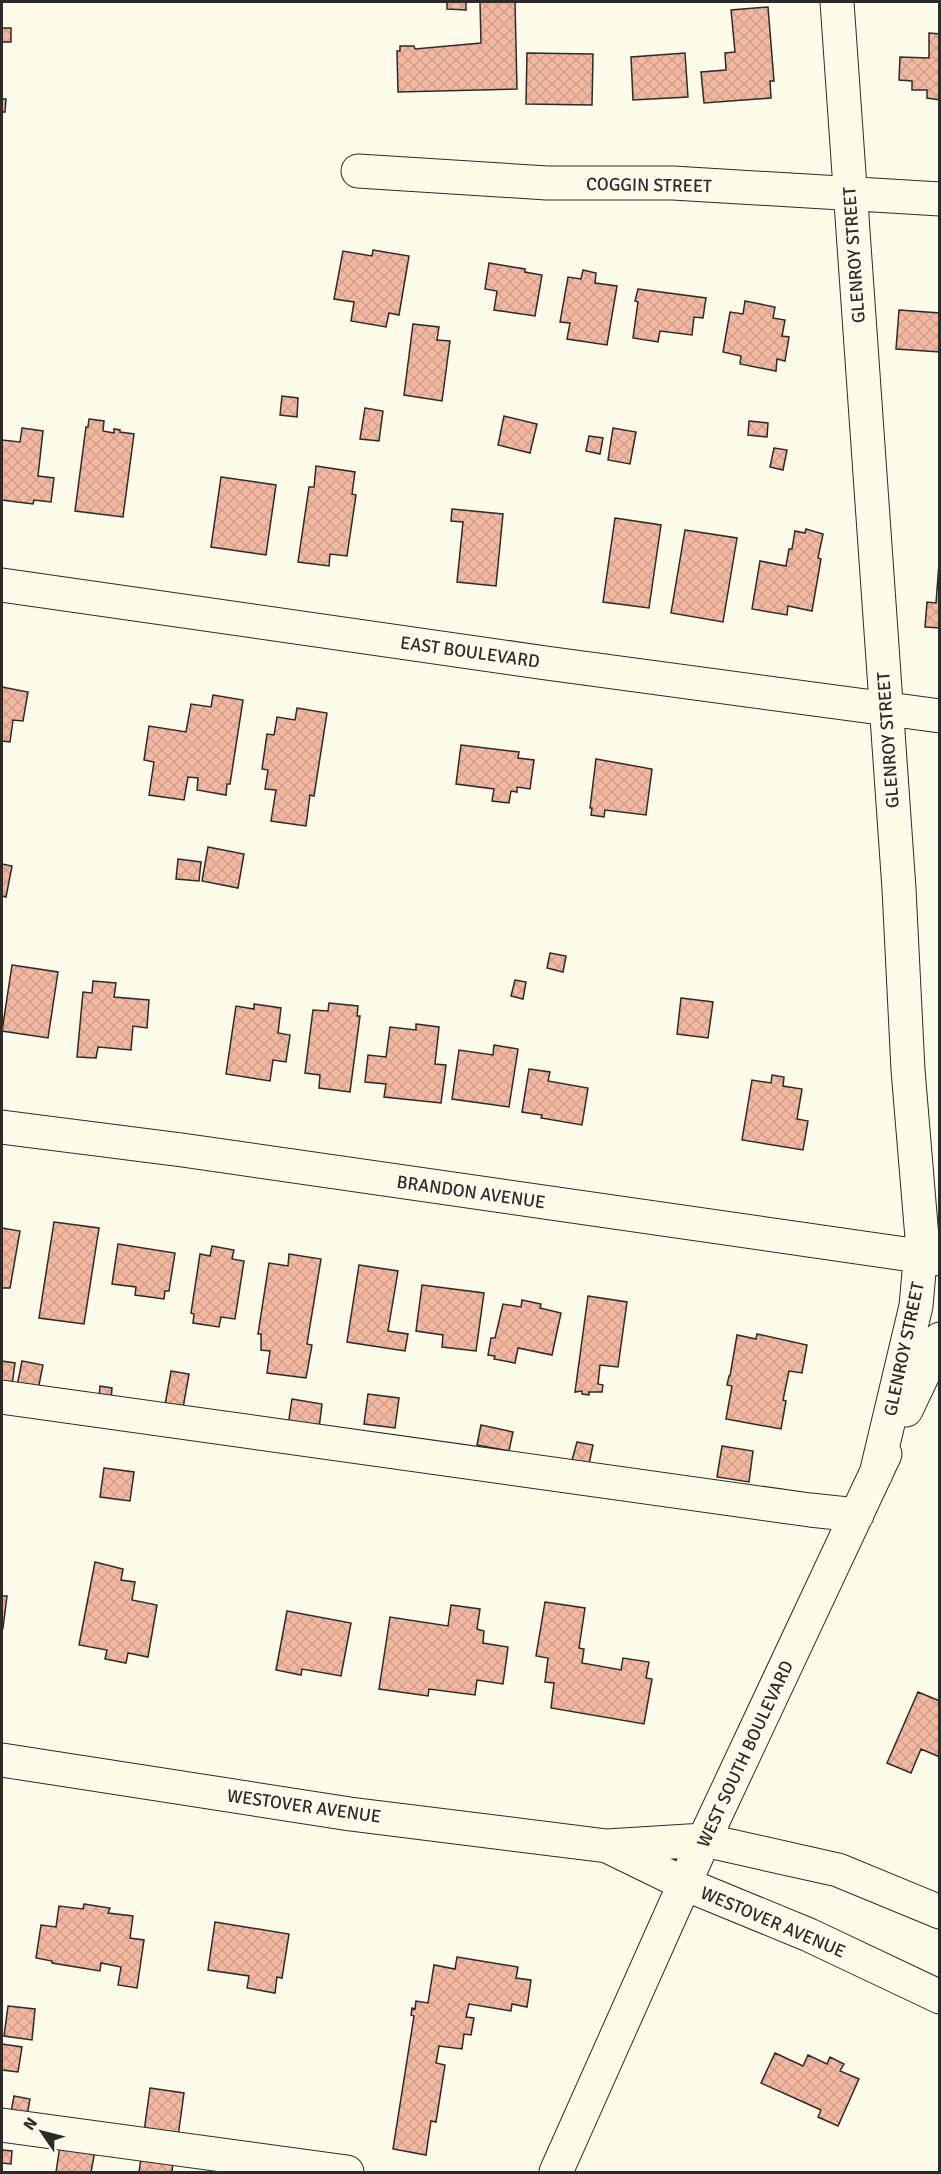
<svg xmlns="http://www.w3.org/2000/svg" width="941" height="2174" viewBox="0 0 941 2174" font-family="Signika,sans-serif">
	<defs>
		<pattern id="building-cross-hatch" width="8" height="8" patternUnits="userSpaceOnUse" patternTransform="scale(1.5)"><rect width="8" height="8" fill="#f2b8a0"/><path d="M0 0l8 8M0 8l8-8" fill="none" stroke="#d09e8a"/></pattern>
	</defs>
	<rect width="100%" height="100%" fill="#fdfbea"/>
	<path fill="url(#building-cross-hatch)" stroke="#2b2b2b" stroke-width="1.5" d="M447,2H466V10L447,9Z
		M480,2H515L517,89L398,92L397,51H400V46H414L415,49L481,43Z
		M768,7L774,81H770L771,98L704,103L701,72L726,70L725,53L735,52L731,10Z
		M2,28H11V42H2Z
		M929,33L940,34V100L927,98V90H912V81L899,80L900,57L929,58Z
		M527,53L593,54L592,105L526,104Z
		M685,53L688,97L633,100L631,57Z
		M2,99H6L5,112H2Z
		M373,250L409,256L399,315L389,313L386,327L351,321L354,302L334,299L343,251L372,256Z
		M489,263L525,269V272L542,275L535,316L494,310L497,291L485,289Z
		M583,270L596,273L595,283L617,286L607,345L567,339L570,323L560,322L568,277L581,279Z
		M638,289L706,298L703,318L694,317L692,335L660,331L658,342L633,338L638,302L635,301Z
		M745,301L775,307L773,318L785,320L782,336L789,337L785,361L777,359L776,371L740,364L741,356L723,352L730,312L743,314Z
		M899,310L940,313V352L896,349Z
		M413,324L439,327L437,340L450,341L442,401L404,395Z
		M282,396L298,398L297,417L280,415Z
		M365,408L383,411L379,441L360,439Z
		M504,416L537,424L530,453L498,445Z
		M89,419L104,421L103,431L114,433V429L120,430V432L134,434L123,517L75,511L86,427H88Z
		M749,421L768,423L767,437L748,435Z
		M22,428L43,431L38,476L54,478L51,502L34,500L33,504L2,500V440L20,442Z
		M613,428L636,432L630,464L608,460Z
		M589,436L603,438L600,454L586,451Z
		M774,448L787,450L783,470L770,467Z
		M316,466L355,472L352,494L356,495L347,556L330,554L329,566L298,562L309,487H314Z
		M221,477L276,485L266,555L211,547Z
		M452,509L503,514L496,586L457,582L463,522L451,521Z
		M615,518L661,525L649,608L603,602Z
		M806,529L823,534L818,558L821,559L812,611L788,606L787,615L752,609L760,561L786,566L789,549H792L795,531L805,533Z
		M685,530L737,538L723,622L671,613Z
		M940,550V628L925,627L927,602L936,603Z
		M2,687L28,692L23,721L13,720L10,742L2,741Z
		M213,695L243,700L230,784H227L226,795L197,790L198,778L188,777L184,800L149,795L154,762L144,760L149,726L186,732L191,704L211,707Z
		M297,708L327,713L314,796L310,795L306,826L271,821L276,790L265,789L268,770L262,769L267,734L274,735L277,717L295,720Z
		M461,745L519,752L518,758L534,760L530,789L517,787V792L511,791L509,803L492,801L494,789L456,784Z
		M596,759L652,769L646,815L605,810L604,817L591,815L592,808H590Z
		M208,847L244,854L238,888L202,881Z
		M178,859L201,862L199,881L176,879Z
		M2,864L12,866L6,897L2,896Z
		M550,953L566,956L563,972L547,968Z
		M12,965L58,972L48,1038L2,1031Z
		M515,980L526,982L523,999L511,996Z
		M93,981L116,983L114,997L149,1000L147,1028L133,1026L131,1050L98,1047L96,1058L77,1057L83,992L92,993Z
		M681,998L713,1002L708,1038L677,1034Z
		M329,1003L358,1006L357,1016H360L350,1092L319,1088L320,1075L305,1073L313,1010L328,1011Z
		M254,1004L281,1008L278,1033L290,1035L286,1062L273,1060L270,1081L226,1074L236,1006L254,1009Z
		M416,1024L439,1027L435,1064L446,1065L441,1103L384,1097L386,1084L365,1082L368,1055L386,1057L390,1027L416,1030Z
		M494,1045L518,1049L509,1107L452,1099L459,1050L493,1055Z
		M529,1069L550,1072L548,1081L588,1088L582,1125L541,1118L542,1115L522,1112Z
		M772,1075L784,1077L783,1086L802,1089L797,1119L808,1121L803,1150L742,1140L752,1080L771,1083Z
		M54,1222L99,1228L84,1324L39,1318Z
		M2,1228L20,1231L10,1288H2Z
		M118,1244L175,1253L169,1291H165L164,1299L135,1295L136,1287L112,1284Z
		M212,1246L234,1250L232,1259L244,1261L235,1319L221,1317L219,1327L193,1323L194,1314L191,1313L200,1254L210,1256Z
		M289,1254L321,1259L307,1344L312,1345L306,1378L267,1373L270,1351L261,1350V1334H258L269,1263L288,1266Z
		M359,1265L398,1271L388,1331L408,1334L405,1351L347,1342Z
		M422,1285L484,1293L476,1351L442,1347L443,1335L416,1331Z
		M588,1296L627,1302L618,1367L600,1365L598,1384L603,1385L602,1392H589V1395L582,1394V1391L575,1392Z
		M522,1300L541,1304L540,1308L561,1313L552,1355L518,1348L515,1363L494,1359L495,1356L488,1355L491,1338H495L503,1304L521,1307Z
		M757,1334L807,1345L802,1373L789,1371L783,1400L786,1401L781,1429L726,1419L732,1386L727,1385L729,1376H730L737,1335L756,1339Z
		M2,1361L15,1363L11,1393L2,1392Z
		M22,1361L43,1365L37,1395L16,1391Z
		M171,1371L189,1374L183,1408L165,1405Z
		M100,1386L112,1388L111,1400L99,1398Z
		M368,1394L399,1398L395,1428L364,1424Z
		M292,1399L322,1404L318,1436L287,1432Z
		M481,1425L513,1432L509,1451L477,1445Z
		M577,1442L593,1445L589,1464L572,1460Z
		M722,1446L753,1451L749,1482L717,1477Z
		M104,1468L134,1472L130,1501L100,1497Z
		M95,1562L123,1569L121,1580L135,1582L132,1600L157,1605L148,1657L128,1653L126,1663L105,1659L107,1650L79,1645Z
		M2,1596H7L3,1628L2,1627Z
		M545,1602L585,1608L579,1648L584,1649L582,1663L621,1670L623,1658L649,1662L646,1678L652,1679L644,1724L551,1708L554,1683L545,1682L548,1658L536,1656Z
		M451,1605L480,1609L477,1629L484,1631L483,1643L508,1647L503,1684L477,1680L475,1695L429,1689L428,1696L379,1689L390,1617L448,1626Z
		M287,1611L351,1623L341,1676L302,1669L301,1675L276,1670Z
		M918,1692L940,1701V1757L921,1749L911,1773L887,1763Z
		M84,1904L110,1908L108,1913L133,1916L130,1938L144,1940L137,1988L118,1985L121,1967L101,1963L100,1971L52,1963V1961L36,1958L41,1925L56,1927L59,1906L83,1909Z
		M215,1922L289,1934L282,1978L277,1977L275,1993L247,1988L249,1976L208,1970Z
		M457,1957L518,1967L516,1978L531,1980L527,2007L512,2004L511,2011L469,2004L466,2017L474,2018L471,2035L464,2034L462,2049L439,2046L436,2063L445,2065L436,2122L431,2121L426,2155L393,2149L414,2016L411,2015L412,2008L415,2009L416,2001L428,2003L434,1965L455,1969Z
		M8,2006L35,2009L32,2040L4,2036Z
		M2,2044L22,2047L18,2072L2,2070Z
		M775,2053L803,2066L808,2055L827,2064L830,2057L844,2064L840,2071L859,2079L838,2126L818,2117L821,2110L761,2083Z
		M150,2088L184,2093L177,2144L143,2139Z
		M14,2096L30,2099L26,2121L10,2118Z
		M60,2146L95,2151L91,2172H56Z
		M2,2150L12,2151L11,2164L2,2163Z
		M141,2158L173,2162L172,2172H139Z"/>
	<g fill="none" stroke-linecap="round" stroke-linejoin="round">
		<g stroke="#2b2b2b" stroke-width="35">
			<path id="minor" d="M837,2L899,889L908,1070L922,1238L916,1306L876,1474
				M358,171L547,183H673L940,199
				M2,585L546,663L940,716
				M2,1127L182,1150L940,1259
				M2,1397L810,1510L857,1515
				M906,1410L940,1339
				M2,1760L350,1814L607,1846L704,1840L838,1870L940,1912
				M609,1847L685,1884L809,1935L940,1997
				M2,2125L347,2172
				M556,2172L704,1840L885,1454"/>
		</g>
		<use href="#minor" stroke="#fdfbea" stroke-width="33"/>
	</g>
	<g text-anchor="middle" stroke-width="4.5" stroke-linejoin="round" paint-order="stroke">
		<g font-size="18" fill="#2b2b2b" stroke="#fdfbea">
			<text transform="translate(649 185) rotate(1)" y="6">COGGIN STREET</text>
			<text transform="translate(854 255) rotate(-94)" y="6">GLENROY STREET</text>
			<text transform="translate(470 652) rotate(8)" y="6">EAST BOULEVARD</text>
			<text transform="translate(888 740) rotate(-94)" y="6">GLENROY STREET</text>
			<text transform="translate(471 1192) rotate(8)" y="6">BRANDON AVENUE</text>
			<text transform="translate(904 1349) rotate(-78)" y="6">GLENROY STREET</text>
			<text transform="translate(745 1754) rotate(-65)" y="6">WEST SOUTH BOULEVARD</text>
			<text transform="translate(304 1806) rotate(8)" y="6">WESTOVER AVENUE</text>
			<text transform="translate(773 1922) rotate(23)" y="6">WESTOVER AVENUE</text>
		</g>
	</g>
	<rect width="941" height="2174" fill="none" stroke="#2b2b2b" stroke-width="6"/>
	<g transform="translate(42 2132) rotate(305)" stroke="#fdfbea" stroke-width="4.5" paint-order="stroke">
	<path d="M0-4.5L10 22L0 15L-10 22Z" fill="#2b2b2b"/>
	<text y="-9" font-size="16" font-weight="bold" text-anchor="middle" fill="#2b2b2b">N</text>
	</g>
</svg>
